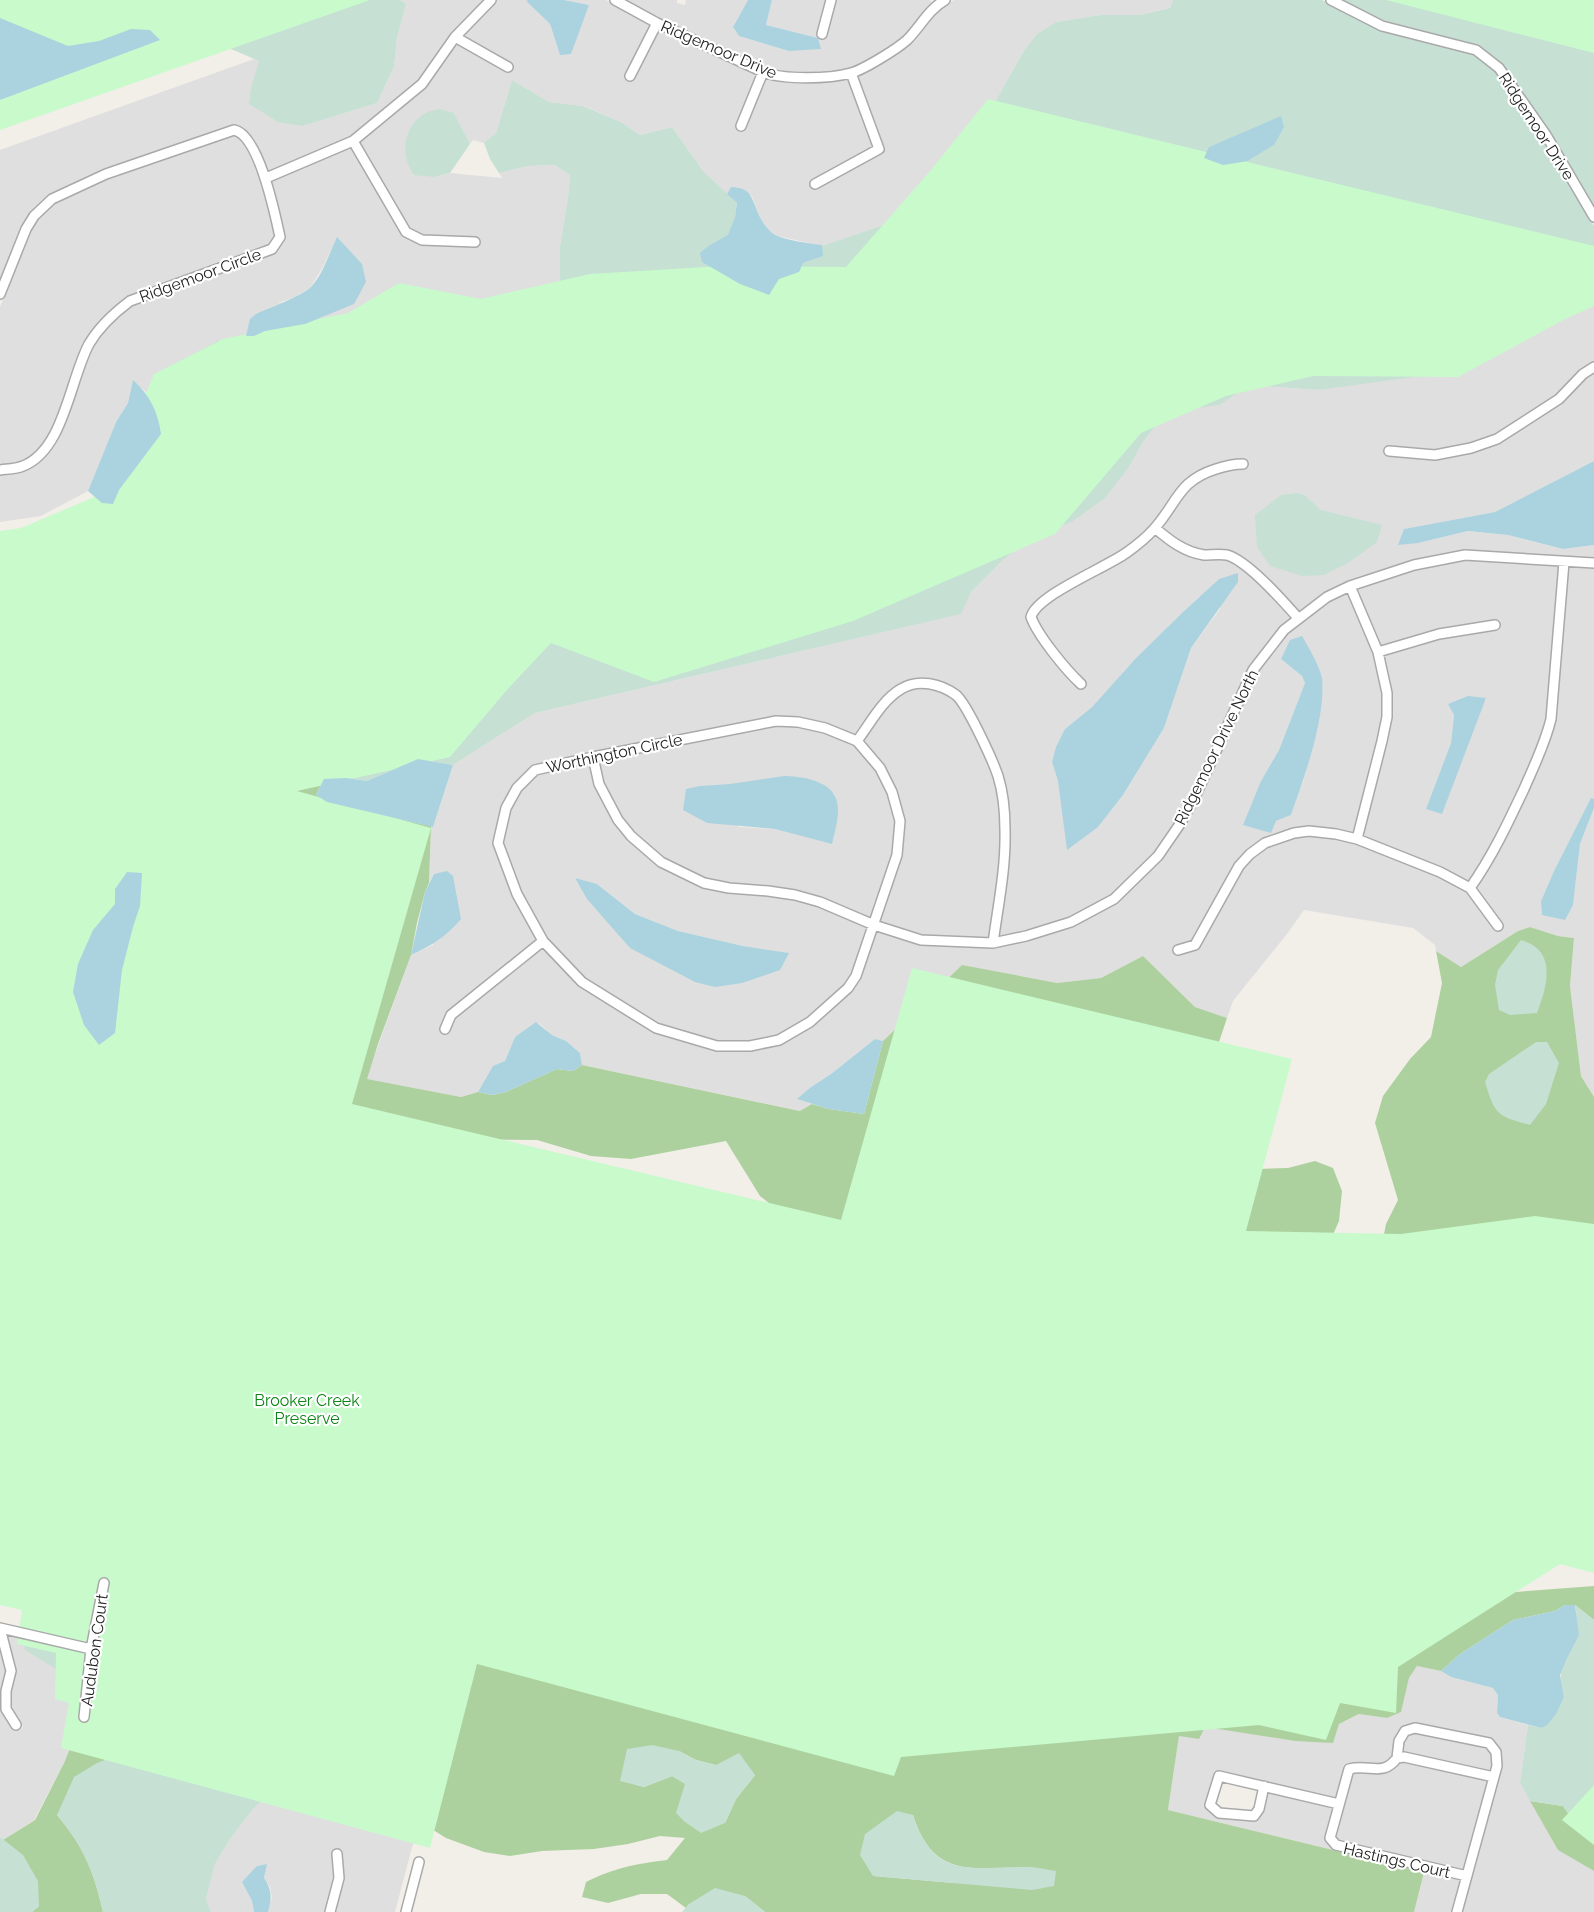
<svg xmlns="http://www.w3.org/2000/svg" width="1594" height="1912" viewBox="0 0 1594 1912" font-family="Raleway,sans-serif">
	<rect width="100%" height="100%" fill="#f2efe9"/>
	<path fill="#e0dfdf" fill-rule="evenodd" d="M400,0H484L453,31L418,81L349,138L268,172L252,138L243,129L235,126L104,170L49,195L30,213L22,227L0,281V150L254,59L260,61L303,126L377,103L394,67L397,38L406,4Z
		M497,0H528L526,1L531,6L550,24L560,55L579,27L589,5L564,0H606L651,25L624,77L632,81L660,29L757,74L735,128L743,131L766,77L780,81L801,82L848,78L873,147L809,183L814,190L881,152L883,148L857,75L908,45L941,8L954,0H1173L1170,8L1140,15H1100L1056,22L1037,34L1025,49L987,116L883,225L822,246L773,235L759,217L752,196L731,187L727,194L703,171L672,127L640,135L621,122L584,106L549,102L512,80L496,133L484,143L473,140L470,144L454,113L434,177L450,173L502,178L499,173L528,166L554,165L570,175L568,197L560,246V284L174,366L146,392L133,381L128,403L116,422L88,491L41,516L0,522V474L26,470L49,452L60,435L93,347L116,317L133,304L275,252L280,247L285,236L271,181L351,147L404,236L422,244L480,247L479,238L423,236L409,229L358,142L425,88L457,43L510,73L514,66L463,36ZM337,238L354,303L334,311L278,303L296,297L310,288L323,267Z
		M624,0H677V3L685,5L686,0H748L733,27L739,36L789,51L818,38L766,25L772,0H826L817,37L826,39L836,0H930L932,3L902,38L869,59L849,69L801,73H781L765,68L659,20Z
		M234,135H237L244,143L261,180L275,236L269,245L148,288L126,297L109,311L84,343L51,431L42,446L21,462L0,466V307L31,231L38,219L55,202L108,178Z
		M1594,292V461L1495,512L1404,529L1418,543L1468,531L1508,535L1563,549L1594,545V799H1591L1554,871L1541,901L1573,905L1580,844L1594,808V1097L1581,1076L1570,986L1574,938L1558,936L1530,927L1518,931L1461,967L1436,951L1435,945L1413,928L1304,910L1287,934L1233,1001L1227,1018L1195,1007L1143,956L1101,978L1057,983L963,966L883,1041L875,1039L831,1074L811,1087L798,1099L812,1104L801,1111L582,1065L580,1053L566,1041L552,1035L539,1023L515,1037L505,1061L493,1067L478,1092L461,1097L366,1079L411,955L433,945L434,874L429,883L431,826L433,827L453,765L535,713L960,614L971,592L1003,560L1129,467L1143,442L1166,412L1250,385L1318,390ZM1305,495L1321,510L1257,547V524ZM1219,579L1220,609L1191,648L1164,728L1123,795L1098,827L1058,781L1052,762L1065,729L1092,707L1136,658L1183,612ZM1281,659L1322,676L1318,724L1304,779L1291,815L1276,821L1261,781L1279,750L1305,683L1302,676ZM1486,699L1426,809L1451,743L1454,714L1448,704ZM821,783L835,795L838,809L831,843L775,829L739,827L700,786ZM575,879L597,884L635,914L678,931L743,946L788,953L630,948Z
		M7,1634L22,1637L77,1682V1731L64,1763L34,1820L3,1840L0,1837V1644L6,1671L2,1690V1711L14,1731L23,1727L11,1708V1692L16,1671Z
		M1417,1666L1441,1671L1451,1677L1494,1688L1498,1695L1497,1713L1500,1717L1528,1725L1520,1783L1558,1849L1594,1871V1912H1462L1501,1768V1752L1490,1738L1413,1724L1400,1729L1395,1739L1393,1756L1383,1765L1361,1762L1346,1763L1343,1766L1344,1768L1335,1799L1220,1771L1214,1774L1206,1804L1207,1808L1218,1817L1254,1821L1258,1819L1264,1810L1267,1792L1333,1807L1325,1837L1332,1847L1461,1879L1452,1912H1414L1424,1872L1168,1810L1179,1735L1205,1727L1295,1741L1339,1724L1360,1714L1387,1718L1400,1712L1409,1678Z
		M1415,1733L1486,1746L1491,1753L1492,1766L1490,1772L1403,1753L1404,1742L1408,1734Z
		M1404,1761L1488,1780L1463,1871L1338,1841L1335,1837L1353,1772L1361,1770L1387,1773L1395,1769L1400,1763Z
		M281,1783L419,1821L395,1912H335L344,1879L341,1850L332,1851L334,1877L325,1912H268L272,1897L270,1887L264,1878L266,1864L242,1882L252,1901L254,1912H211L206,1899L215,1864L230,1839L253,1809Z"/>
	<path fill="#add19e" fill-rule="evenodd" d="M324,779L316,795L361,811L431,826L429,883L425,892L417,923L411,955L378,1044L367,1079L461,1097L478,1092L492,1095L506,1092L557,1069L573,1071L582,1065L800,1111L812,1104L829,1109L864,1114L883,1041L962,965L1057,983L1101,978L1143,956L1195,1007L1227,1018L1215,1054L1259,1169L1288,1168L1315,1161L1333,1168L1342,1191L1339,1221L1324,1255L949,1231L785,1216L760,1196L726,1141L631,1159L591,1156L537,1140L453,1139L0,1024L136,856Z
		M1530,927L1558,936L1574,938L1570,986L1581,1076L1594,1097V1279L1381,1249L1386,1224L1398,1200L1375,1123L1383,1096L1410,1059L1431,1037L1442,983L1436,951L1461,967L1518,931Z
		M1594,1586V1620L1575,1605H1565L1555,1611L1513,1620L1460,1654L1441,1671L1417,1666L1409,1678L1401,1712L1387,1718L1359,1714L1339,1724L1333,1743L1295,1741L1205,1727L1199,1739L1179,1736L1168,1810L1424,1872L1414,1912H765L745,1896L689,1904L686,1908L667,1894H641L608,1903L582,1897L586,1882C614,1868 635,1864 667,1860L685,1838L660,1836L628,1844L594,1849L542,1851L510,1856L484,1852L446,1838L422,1823L397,1785L57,1815C84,1847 94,1872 103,1912H32L39,1906L3,1840L35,1820L64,1763L77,1731L155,1670L1502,1593ZM679,1751L696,1760L755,1775L736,1799L725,1823L686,1784L672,1776L644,1787L620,1780ZM913,1815C938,1896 996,1856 1056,1872L954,1883L874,1876Z
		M1530,1801L1563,1806L1580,1831L1594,1841V1871L1558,1850Z"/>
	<path fill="#c6e0d4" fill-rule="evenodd" d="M184,0H400L406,4L397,38L394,67L377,103L303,126L278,122L249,104L251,88L259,61L224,46Z
		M1173,0H1322L1381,30L1473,54L1496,71L1542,137L1594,226V292L1442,373L1318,390L1250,385L1219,405L1166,412L1143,442L1129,467L1105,498L1073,521L1032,538L1003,560L971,592L961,614L535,713L453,765L418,759L367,781L346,778L0,558L44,564L159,415L146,392L174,366L217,341L244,346L355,332L560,283V246L568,197L570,175L554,165L528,166L499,173L490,159L484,143L496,133L512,80L549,102L583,106L621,122L640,135L672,127L703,171L737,203L735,217L728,236L710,245L803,263L814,259L822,246L883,225L987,116L1025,49L1037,34L1056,22L1100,15H1140L1170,8ZM1232,138L1274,145L1248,161L1223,165L1209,147Z
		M1341,0H1594V208L1550,133L1503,66L1478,47L1384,22Z
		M439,109L454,113L470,144L450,173L434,177L414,175C396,150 407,113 439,109Z
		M1297,493L1305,495L1321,510L1382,525L1377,542L1348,563L1324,575L1302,576L1270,566L1257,547L1255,515L1281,495Z
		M1521,940C1558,950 1547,987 1537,1013L1510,1015L1499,1010L1495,985L1498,970Z
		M1536,1042H1547L1559,1063L1546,1104L1530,1125C1497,1116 1495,1115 1485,1082L1489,1074Z
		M1575,1605L1594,1620V1841L1580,1831L1563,1806L1530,1801L1520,1783L1528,1725L1541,1728L1564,1697C1563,1690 1560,1680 1561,1673C1565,1651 1581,1628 1575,1605Z
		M22,1637L86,1652L77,1682L25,1650Z
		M652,1745L679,1751L696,1760L716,1765L739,1753L755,1775L736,1799L725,1823L701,1833L685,1822L676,1813L685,1784L672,1776L644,1787L620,1781L627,1749Z
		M139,1747L281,1783L253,1809L230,1839L215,1864L206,1899L211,1912H103C94,1872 84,1847 57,1815L74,1777L97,1763Z
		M897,1811L913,1815C934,1882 973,1866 1028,1867C1038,1867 1047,1870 1056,1871L1054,1886L1032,1890L873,1876L860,1855L865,1834Z
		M0,1837L23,1855L38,1881L39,1906L32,1912H0Z
		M715,1888L745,1896L765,1912H682L689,1904Z"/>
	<path fill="#c8facc" d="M0,0H370L0,130Z
		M1386,0H1594V53Z
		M988,99L1594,246V306L1565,319L1458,377L1313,376L1226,396L1141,433L1055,534L853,621L654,682L551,643L506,691L450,757L297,791L431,828L352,1104L841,1220L912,968L1292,1059L1246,1231L1401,1234L1535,1216L1594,1224V1573L1560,1564L1398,1667L1396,1713L1340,1703L1326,1740L1259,1725L901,1757L894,1776L477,1664L430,1848L61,1748L69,1703L55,1699L56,1653L17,1644L22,1610L0,1605V531L21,528L106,492L154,374L223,339L348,313L399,283L481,299L590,274L722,266L846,267L931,170Z
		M1594,1785V1845L1562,1820Z"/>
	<path fill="#aad3df" d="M528,0H564L589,5L571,54L560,55L550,24L526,1Z
		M748,0H772L766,25L818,38L821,49L789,51L739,36L733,27Z
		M0,18L68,46L99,41L131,29L150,30L160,40L0,100Z
		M1281,116L1284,127L1274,145L1248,161L1223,165L1204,158L1209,147Z
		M731,187C751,188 751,196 758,213C760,219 767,228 772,233C778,239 812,244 822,245L823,256L803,263L799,272L779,279L769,295L740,284L702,262L700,253L710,245L728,235L735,217L737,203L727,194Z
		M337,237L362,264L366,282L354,304L305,324L265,331L254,336H246L250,319L256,314C269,308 302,296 311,287C323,274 329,254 337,237Z
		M133,380C150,395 158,412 161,434L119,490L113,504L102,503L88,491L116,422L128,403Z
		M1594,461V545L1563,549L1508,535L1468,531L1418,543L1398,545L1404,529L1495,512Z
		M1238,573V582L1191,648L1164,728L1123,795L1098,827L1067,850L1058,781L1052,762L1056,747L1065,729L1092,707L1136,658L1183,612L1219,579Z
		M1302,636C1308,646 1320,667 1322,678C1326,717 1304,779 1291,815L1276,821L1271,833L1243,825L1261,781L1279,750L1305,683L1302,676L1281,659L1290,640Z
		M1468,696L1486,698L1442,814L1426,809L1451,743L1454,715L1448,704Z
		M418,759L453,765L433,827L327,802L316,795L324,779L346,778L367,781Z
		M784,776C800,776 827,780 835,796C842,810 835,830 832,844L775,829L707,823L683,810L686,789L700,786L730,784Z
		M1591,798L1594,799V808L1580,844L1573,905L1565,920L1542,915L1541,901L1554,871Z
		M447,871L453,876L461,919C447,936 431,946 411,955L425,892L434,874Z
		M127,872L142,873L140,906L133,927L122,970L115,1033L99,1045L84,1025L73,992L78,964L93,930L115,904V889Z
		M575,878L597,884L635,914L678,931L743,946L789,953L780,970L742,983L715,987L695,982L630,948L587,899Z
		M536,1022L552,1035L566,1041L580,1053L582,1065L573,1071L557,1069L506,1092L492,1095L478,1092L493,1066L505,1061L515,1037Z
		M875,1039L883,1041L864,1114L829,1109L797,1099L811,1087L831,1074Z
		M1565,1605H1575L1579,1635L1567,1658L1560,1675L1564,1697L1556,1714L1547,1725L1541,1728L1500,1717L1497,1713L1498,1695L1493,1688L1451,1677L1441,1671L1460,1654L1513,1620L1555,1611Z
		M267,1864L264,1878C272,1890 272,1898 268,1912H254L252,1901L242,1882L257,1866Z"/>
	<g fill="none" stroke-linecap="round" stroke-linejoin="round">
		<g stroke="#a9a9a9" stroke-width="12">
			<path id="minor" d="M615,0L657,23L763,72C784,80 829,79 851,73C863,70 897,49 907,40C920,27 929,9 945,0
				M1331,0L1382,26L1476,50L1499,68L1546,135L1594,217
				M822,34L831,0
				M455,37L508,67
				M630,76L657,23
				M741,126L763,72
				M353,141L406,232L422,240L475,242
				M266,178L353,141L422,84L455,37L491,0
				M815,184L879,149L851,73
				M0,294L26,229L34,216L52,199L106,174L234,130C259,135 275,214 280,237L272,249L130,301C114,313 99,327 89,344C70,379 64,450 23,466C16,469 7,469 0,470
				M1389,451L1435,455L1471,448L1497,439L1559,399L1583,374L1594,367
				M1155,528C1169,540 1184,552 1204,555C1211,555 1220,554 1227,555C1248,561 1283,601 1298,618
				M1350,586L1378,652L1387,693V717L1382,741L1357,839
				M1378,652L1439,634L1495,625
				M1081,684C1066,670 1038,636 1031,617C1037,595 1105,568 1126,553C1136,546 1146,538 1154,529C1178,502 1178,481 1216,469C1225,466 1233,464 1243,464
				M776,721L798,722L825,728L857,741L880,768L892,792L900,821L897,855L856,976L848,988L810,1022L779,1040L750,1046H717L656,1028L582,982L543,941L517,894L498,843L506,808L517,788L535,770L593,757Z
				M857,741C870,724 882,700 901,689C918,678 941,684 956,695C967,704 993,761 998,776C1003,792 1005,813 1005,830C1006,868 998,906 993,943
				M593,757L599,784L618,820L631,836L661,862L704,883L729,888L768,891L795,895L820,902L874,925L921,940L993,943L1026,936L1071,922L1114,899L1158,856L1180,824L1195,797L1253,670L1284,630L1327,597L1350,586L1414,565L1465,555L1594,563
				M1470,888C1492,857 1508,823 1524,789C1534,766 1545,744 1551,719L1564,562
				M1178,950L1195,945L1239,866L1250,854L1265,843L1294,833L1309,831L1336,834L1357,839L1440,872L1470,888L1498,926
				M445,1029L451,1015L543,941
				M0,1628L11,1671L6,1691V1709L16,1725
				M0,1628L91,1649
				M84,1717L91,1649L104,1583
				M1397,1758L1399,1741L1405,1731L1415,1728L1489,1743L1496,1752L1497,1766L1457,1912
				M1264,1786L1259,1809L1254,1816L1219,1813L1210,1805L1219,1776L1339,1804
				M1467,1876L1336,1845L1330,1838L1349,1769C1370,1764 1383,1777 1397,1758L1404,1757L1494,1777
				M330,1912L339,1878L337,1854
				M406,1912L419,1862"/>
		</g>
		<use href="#minor" stroke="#fff" stroke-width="9"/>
	</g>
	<g text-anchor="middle" stroke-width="4.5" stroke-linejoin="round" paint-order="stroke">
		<g font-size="16" fill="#222" stroke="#fff">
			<text transform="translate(719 49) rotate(23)" y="6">Ridgemoor Drive</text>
			<text transform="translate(1537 126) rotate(57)" y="6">Ridgemoor Drive</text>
			<text transform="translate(200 275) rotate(-20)" y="6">Ridgemoor Circle</text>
			<text transform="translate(1216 747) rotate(-64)" y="6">Ridgemoor Drive North</text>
			<text transform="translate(614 753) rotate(-12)" y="6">Worthington Circle</text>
			<text transform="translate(94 1650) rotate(-82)" y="6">Audubon Court</text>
			<text transform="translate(1397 1860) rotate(13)" y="6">Hastings Court</text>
		</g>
		<g font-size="16" fill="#0c8416" stroke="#fff">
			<text x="307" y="1406">Brooker Creek<tspan x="307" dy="18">Preserve</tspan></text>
		</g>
	</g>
</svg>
